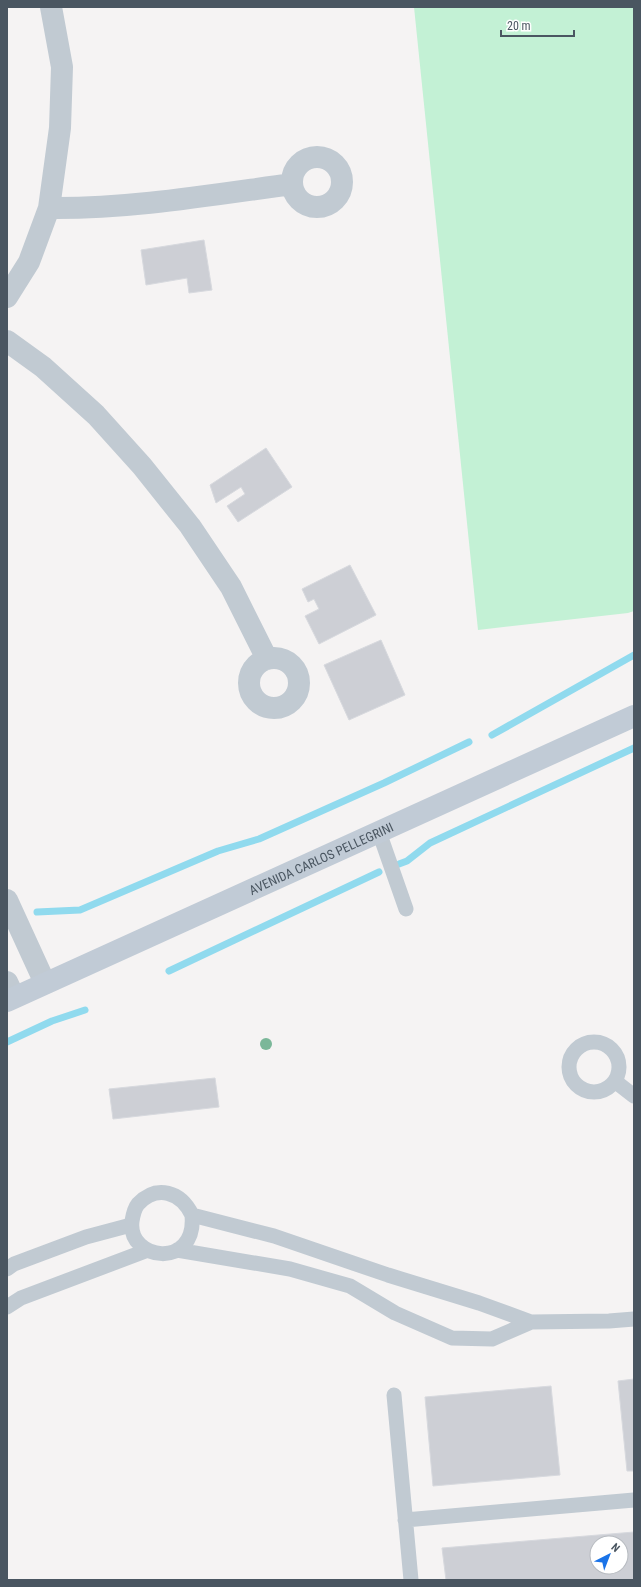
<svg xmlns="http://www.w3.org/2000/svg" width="641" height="1587" viewBox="0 0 641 1587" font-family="'Roboto Condensed',sans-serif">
	<rect width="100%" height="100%" fill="#f5f3f3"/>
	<path fill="#c3f1d5" d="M414,7H634V611L628,613L478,630Z"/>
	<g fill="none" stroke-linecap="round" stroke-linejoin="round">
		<path stroke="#90daee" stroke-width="7" d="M492,735L634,655
			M399,864L407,861L430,843L634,748
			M37,912L80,910L218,851L259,839L384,783L469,742
			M169,971L379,872
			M7,1042L52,1021L85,1010"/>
	</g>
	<path fill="#cdcfd5" stroke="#d7d9de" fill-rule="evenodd" d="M204,240L212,290L189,293L187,278L146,285L141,250Z
		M266,448L292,487L238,522L227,506L245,494L241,487L216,503L210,485Z
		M350,565L376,615L319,644L305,616L319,609L314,599L308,602L302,589Z
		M381,640L405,695L349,720L324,665Z
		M215,1078L219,1107L113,1119L109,1089Z
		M634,1379V1471H627L618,1381Z
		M551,1386L560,1475L433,1486L425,1397Z
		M634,1532V1580H446L442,1548ZM597,1543H621V1567H597Z"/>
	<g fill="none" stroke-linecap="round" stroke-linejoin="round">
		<path stroke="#c1cad2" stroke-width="15" d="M379,832L406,909
			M569 1067a25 25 0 1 1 50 0a25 25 0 1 1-50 0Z
			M616,1082L634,1096
			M192,1215C197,1270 127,1261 132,1221C133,1215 134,1209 138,1204C157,1184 181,1192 192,1215L274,1236L388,1275L479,1303L531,1322L609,1321L634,1319
			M177,1250L290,1269L350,1286L395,1313L452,1338L492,1339L531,1322
			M7,1269L14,1264L86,1237L131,1225
			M7,1307L21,1298L148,1250
			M394,1395L411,1580
			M405,1520L634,1500"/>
		<path stroke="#c1cad2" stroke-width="22" d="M292 182a25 25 0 1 1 50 0a25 25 0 1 1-50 0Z
			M49,208C130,209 211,195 292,184
			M7,297L29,262L49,208L60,128L62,67L51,7
			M7,341L43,367L96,415L142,466L190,526L231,587L267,659
			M249 683a25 25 0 1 1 50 0a25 25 0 1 1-50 0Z
			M7,900L45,983
			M7,982L14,997"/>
		<path stroke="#c1cbd6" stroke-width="22" id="s1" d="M7,1001L634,716"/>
	</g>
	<circle fill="#7bb799" cx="266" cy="1044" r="6"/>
	<g text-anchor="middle" stroke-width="4" stroke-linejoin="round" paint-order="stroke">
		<g font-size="13" fill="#4a5661" stroke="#fff">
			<text dy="5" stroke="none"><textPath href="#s1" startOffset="345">AVENIDA CARLOS PELLEGRINI</textPath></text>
		</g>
	</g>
	<rect width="641" height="1587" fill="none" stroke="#4a5661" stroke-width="16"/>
	<g transform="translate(609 1555) rotate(42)"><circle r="19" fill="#ffffff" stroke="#b7bbc0"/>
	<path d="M0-3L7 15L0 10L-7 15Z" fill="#1a73e8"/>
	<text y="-6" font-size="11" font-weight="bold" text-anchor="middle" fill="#4a5661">N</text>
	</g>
	<path d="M501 30v6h73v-6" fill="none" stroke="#4a5661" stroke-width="2"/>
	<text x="507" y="30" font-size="12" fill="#4a5661" stroke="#ffffff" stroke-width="3" paint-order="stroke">20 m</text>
</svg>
